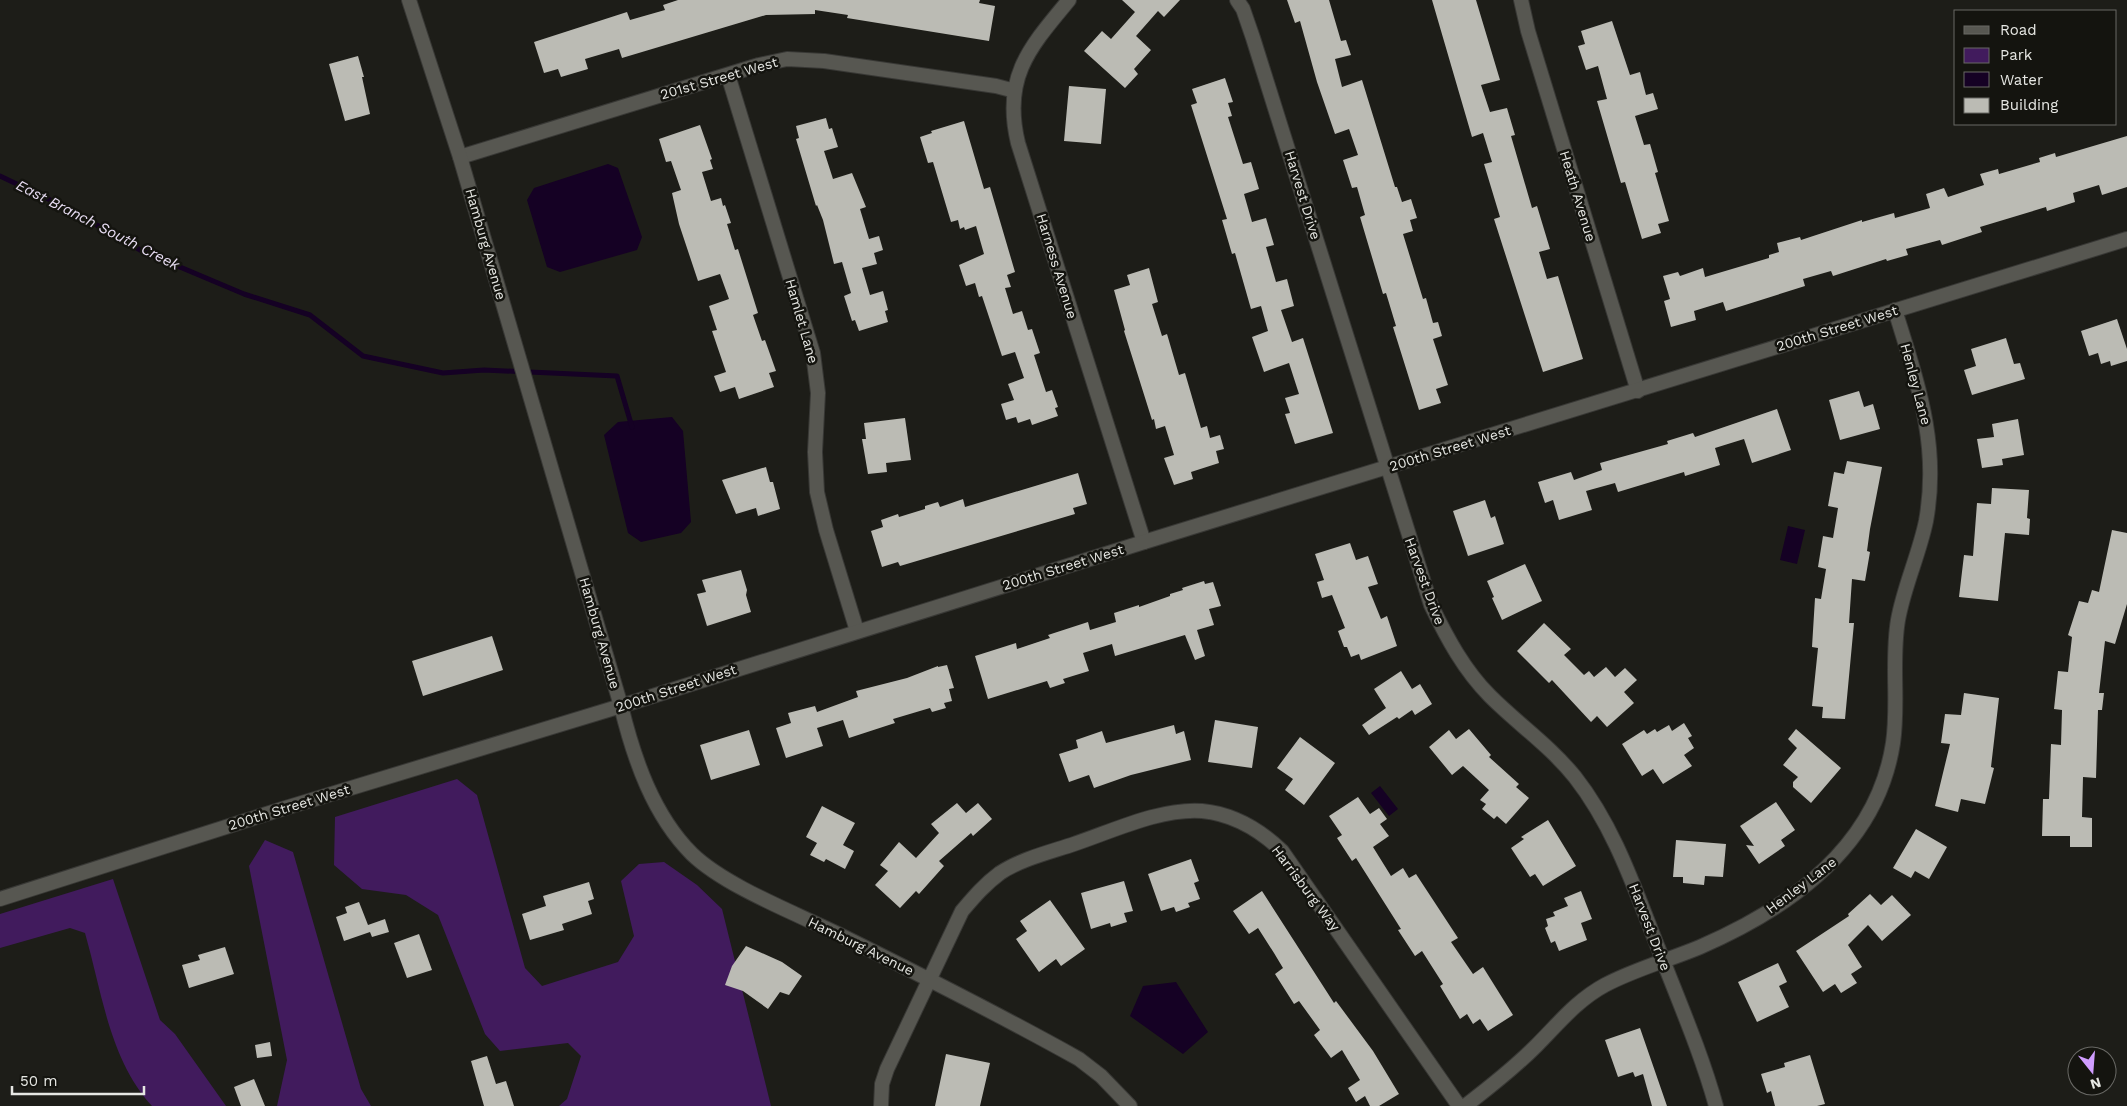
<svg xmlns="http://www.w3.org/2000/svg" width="2127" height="1106" viewBox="0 0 2127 1106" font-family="'Work Sans',sans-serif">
	<rect width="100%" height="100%" fill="#1d1d18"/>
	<path fill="#411b5d" d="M457,779L477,795L525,968L542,986L618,962L634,936L621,881L639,864L664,862L697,885L722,909L771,1106H559L567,1099L581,1056L568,1043L500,1051L485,1034L438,915L406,895L362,889L334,865L335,817Z
		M265,840L293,852L361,1089L371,1106H277L287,1060L249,866Z
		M113,879L160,1020L175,1034L226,1106H152C109,1059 102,992 85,933L70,928L0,948V914Z"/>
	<path fill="#150124" d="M608,164L618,168L642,237L637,250L560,272L547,267L527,200L534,188Z
		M672,417L683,431L691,522L681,533L641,542L628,533L604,435L618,422Z
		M1788,526L1805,530L1797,564L1780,560Z
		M1380,786L1398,809L1389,816L1371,793Z
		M1176,982L1208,1032L1183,1054L1130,1016L1143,986Z"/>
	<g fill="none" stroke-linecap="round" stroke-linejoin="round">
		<path stroke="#150124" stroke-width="5" d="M0,176L67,208L142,251L244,294L310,315L363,356L443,373L484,370L617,376L632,427"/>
	</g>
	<path fill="#bbbbb4" d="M678,0H980L979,3L995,6L989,41L847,18L848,15L815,10V14L766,15L622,58L619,49L585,59L588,69L561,77L558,69L544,73L534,42L627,12L630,20L665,10L663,5Z
		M1122,0H1180L1164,17L1158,11L1136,36L1151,50L1134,69L1138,74L1125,88L1084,51L1102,31L1111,39L1135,12Z
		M1287,0H1329L1341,41L1346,40L1351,55L1335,59L1342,87L1362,80L1395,187H1397L1402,202L1411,199L1417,218L1410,220L1413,231L1403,234L1423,299L1426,298L1433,323L1438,322L1442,336L1433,339L1448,385L1436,389L1441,403L1419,410L1393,327L1396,326L1386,293L1383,294L1360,217L1365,215L1357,187L1352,188L1343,160L1358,155L1349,129L1335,134L1317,82L1300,21L1295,23Z
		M1432,0H1476L1500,80L1481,85L1490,112L1507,108L1515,135L1511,136L1532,208L1537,206L1550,249L1539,252L1547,279L1558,276L1583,359L1543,372L1494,219L1500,217L1484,164L1492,162L1483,133L1472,137Z
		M1612,21L1630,75L1640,72L1646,95L1653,93L1658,109L1635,116L1644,145L1650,144L1658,172L1655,173L1669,221L1658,224L1661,233L1642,239L1625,182L1621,183L1597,101L1607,99L1598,66L1586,70L1578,46L1585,44L1581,31Z
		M358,56L364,77H362L370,114L345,121L329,64Z
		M1225,78L1233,102L1228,103L1232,116L1228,117L1243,164L1251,162L1259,189L1244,194L1252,222L1266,218L1274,245L1266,247L1276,282L1287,279L1294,306L1281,310L1292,342L1303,338L1333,433L1295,444L1285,414L1290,413L1285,398L1299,394L1289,363L1264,372L1252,337L1268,331L1261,306L1251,309L1235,253L1232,254L1222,220L1227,219L1191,105L1197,103L1192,89Z
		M1069,86L1106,89L1101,144L1064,141Z
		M826,118L829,129L832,128L838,147L824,151L833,179L852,173L866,207L860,209L869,239L879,236L883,250L874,253L877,264L862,268L870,295L883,291L888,310L885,311L888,322L859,331L855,320L852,321L844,296L851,293L842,262L834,264L823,220L817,205L816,206L796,139L799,138L796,126Z
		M964,121L984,189L990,187L1015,272L1007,275L1011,287L1005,288L1013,314L1022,311L1028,330L1032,329L1040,353L1034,355L1046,392L1052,390L1058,407L1055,408L1058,416L1032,425L1030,419L1018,423L1016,417L1006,420L1001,404L1014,400L1008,384L1024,378L1015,352L1002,356L982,296L979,297L975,283L966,286L959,265L984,254L976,226L965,230L964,227L960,229L958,220L951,222L933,162L928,163L920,137L932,133L931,131Z
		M700,125L712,159L710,160L713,169L702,172L711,201L721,198L723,206L725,205L731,223L727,224L735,250L738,249L758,313L753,315L762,341L765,340L776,371L769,373L774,387L739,399L735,387L720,392L714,376L726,372L712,331L717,330L709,306L729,299L720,274L698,281L679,224L672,193L681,190L671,161L666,162L659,139Z
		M2127,136V187L2102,195L2099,185L2073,193L2075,202L2047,211L2046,207L1980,227L1982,232L1942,245L1940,240L1906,249L1908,255L1887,261L1886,259L1833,276L1831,271L1803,279L1805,286L1726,311L1723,302L1694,311L1696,320L1671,327L1664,301L1670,299L1663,276L1678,272L1680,276L1703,268L1705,277L1769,258V255L1779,252L1777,243L1800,237L1801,240L1862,220V222L1894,213L1895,218L1930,208L1926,194L1944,188L1948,197L1984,185L1980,174L1998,169L1999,174L2040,162L2039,158L2055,153L2056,157Z
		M1149,268L1158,302L1152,304L1162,336L1167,334L1179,375L1185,373L1201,428L1207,426L1210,438L1220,435L1224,449L1216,451L1219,463L1191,472L1193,479L1174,485L1164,458L1174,455L1165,426L1156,429L1154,419L1152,420L1124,331L1125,330L1114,290L1130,285L1127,275Z
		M2117,319L2127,349V361L2111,366L2110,361L2101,364L2098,353L2089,356L2081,331Z
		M2006,338L2014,364L2020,363L2025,379L1972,395L1964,370L1976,366L1971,349Z
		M1859,391L1864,407L1873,404L1880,429L1840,440L1829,400Z
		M1777,409L1791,450L1752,463L1744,439L1715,448L1720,465L1685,476L1684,472L1618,492L1615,483L1586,491L1592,510L1559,520L1553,500L1545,503L1538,482L1571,472L1574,480L1602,470L1600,463L1668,444L1667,441L1693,433L1695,437Z
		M905,418L911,460L886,463L887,472L868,474L862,439H866L864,423Z
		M2018,419L2024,455L2002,459L2003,465L1982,468L1977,439L1994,437L1992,424Z
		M1847,461L1882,467L1870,529L1867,551L1870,552L1865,581L1852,579L1849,623H1854L1845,719L1822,718L1823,707L1812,706L1818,648L1812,647L1815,598L1821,599L1826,569L1818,567L1823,536L1833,538L1838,508L1828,506L1834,472L1844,474Z
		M766,467L770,482H773L780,509L758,516L756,508L736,514L722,480Z
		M1078,473L1087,504L1073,508L1075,514L900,566L898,562L882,567L871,531L883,527L881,520L898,514L899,517L925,509V506L938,502L940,507L963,499L965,507Z
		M1992,488L2029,490L2027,518L2030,519L2029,535L2005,533L1998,601L1959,597L1964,555L1973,556L1977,503L1991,504Z
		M1485,500L1491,518L1495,516L1504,544L1468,556L1453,511Z
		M2112,530L2127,533V604L2115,644L2105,641L2099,693H2104L2102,710H2098L2096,778L2083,777L2082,817L2092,818V847H2070V836H2042L2043,799H2049L2051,744L2061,745L2062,710L2054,709L2058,671L2068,672L2072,637L2068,635L2079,601L2088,603L2092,590L2099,592Z
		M1350,543L1356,560L1368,556L1378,584L1368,587L1381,619L1387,616L1397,646L1361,660L1359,654L1351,657L1347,647H1344L1338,631L1345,628L1332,595L1322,598L1317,582L1324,580L1315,554Z
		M1525,564L1542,601L1502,620L1492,598L1494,597L1487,581Z
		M741,570L747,590L746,595L751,612L707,626L697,594L706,592L702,580Z
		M1204,581L1205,584L1213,582L1221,606L1209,609L1214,625L1197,630L1205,656L1195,660L1185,635L1115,656L1112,644L1083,653L1089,671L1063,679L1065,683L1050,688L1047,681L988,699L975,656L1016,643L1017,649L1050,638L1048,635L1088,622L1090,630L1116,622L1114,613L1139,605V607L1170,596V594L1183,590L1182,588Z
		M1544,623L1571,649L1564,655L1584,675L1589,671L1594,677L1606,667L1615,677L1625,668L1637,680L1624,692L1634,703L1607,727L1597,716L1591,722L1552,680L1549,683L1517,651Z
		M492,636L503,670L423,696L412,661Z
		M947,665L954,688L949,689L952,701L944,703L946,708L932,712L930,708L893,719L895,723L849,738L843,720L817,728L823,746L786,758L776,728L791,723L788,713L815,706L817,712L858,697L856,691L907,678L938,666V667Z
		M1401,671L1412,689L1420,684L1432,704L1415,715L1412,710L1399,719L1397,717L1369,735L1362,725L1386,708L1374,689Z
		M1964,693L1999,698L1991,767L1994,768L1985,804L1961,799L1958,812L1935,806L1950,744L1941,743L1945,714L1961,715Z
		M1215,720L1258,727L1252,768L1208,762Z
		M1684,723L1692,736L1688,738L1694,748L1684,755L1692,766L1663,784L1653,769L1642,776L1622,744L1644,730L1647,734L1655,729L1657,732L1669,725L1672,731Z
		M1174,725L1176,734L1184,731L1191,760L1131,775L1094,788L1089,775L1069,782L1059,754L1078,748L1076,740L1102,731L1106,743Z
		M1469,729L1491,755L1489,757L1519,784L1516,787L1529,798L1506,824L1497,816L1494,819L1482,809L1486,804L1480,800L1489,790L1463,766L1452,775L1429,747L1449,730L1456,739Z
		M1796,729L1841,768L1811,803L1793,787V782L1798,777L1783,765L1797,748L1788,739Z
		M749,730L760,765L711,780L700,745Z
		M1300,737L1335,763L1304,805L1285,790L1293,779L1277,768Z
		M1358,797L1370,814L1379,808L1387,819L1380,824L1389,836L1373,847L1391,876L1403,868L1409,878L1416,874L1458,938L1451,942L1473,974L1483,967L1513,1015L1488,1031L1480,1019L1473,1024L1467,1014L1460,1019L1440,986L1443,984L1422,951L1415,956L1398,930L1401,929L1356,858L1352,861L1337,838L1342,835L1329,816Z
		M1776,802L1795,830L1781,840L1785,846L1759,864L1746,845L1754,846L1740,826Z
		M957,803L966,813L978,803L992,819L973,836L971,833L939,861L944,866L919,894L916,891L900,908L875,885L888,871L880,865L899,842L916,858L939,833L931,824Z
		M822,806L855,823L843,845L854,851L845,869L826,859L824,862L810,855L817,843L806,837Z
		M1548,820L1576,866L1543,886L1535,874L1530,877L1511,848L1524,839L1521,837Z
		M1916,829L1947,847L1929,879L1915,871L1911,878L1893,868Z
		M1676,840L1726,844L1723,877L1705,876L1704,885L1683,883V877H1673Z
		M1191,859L1199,881L1194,883L1200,899L1188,903L1190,907L1176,912L1174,907L1161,911L1148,874Z
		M1124,881L1133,911L1124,913L1127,922L1111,927L1110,923L1091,929L1081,893Z
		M589,882L594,899L588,901L592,914L562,924L564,930L530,940L522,914L546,906L543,896Z
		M1262,891L1334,1003L1336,1001L1373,1051L1399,1094L1379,1106H1370L1365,1096L1356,1102L1348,1088L1360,1080L1342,1050L1331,1058L1314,1035L1320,1030L1299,1001L1294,1004L1275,974L1283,968L1274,953L1258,928L1249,934L1233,911Z
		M1581,891L1592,919L1581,923L1587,940L1559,951L1555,941L1551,943L1545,928L1548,926L1546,919L1555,916L1553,912L1568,906L1564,898Z
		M1870,894L1881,905L1892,895L1911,915L1882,941L1868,925L1848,945L1862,967L1851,974L1857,983L1841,993L1835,984L1823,992L1796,951L1849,916L1848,914Z
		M1050,900L1085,949L1061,966L1056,959L1039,972L1016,939L1027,931L1020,921Z
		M359,902L368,925L385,919L389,932L372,937L370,932L344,941L336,917L347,913L345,907Z
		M419,934L432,970L407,978L394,943Z
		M746,946L782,962L802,976L789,995L780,992L768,1009L743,991L725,985L732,966Z
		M225,947L234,974L189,988L182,965L200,960L198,955Z
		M1778,963L1787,982L1779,986L1789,1007L1757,1022L1738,982Z
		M1640,1028L1667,1106H1652L1643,1074L1635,1077L1633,1072L1618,1077L1605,1040Z
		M270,1042L272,1056L257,1058L255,1045Z
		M946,1054L990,1063L980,1106H935Z
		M1810,1055L1825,1104L1817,1106H1775L1771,1091L1767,1093L1761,1074L1785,1067L1784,1063Z
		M487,1056L496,1084L506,1081L514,1106H484L471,1061Z
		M254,1079L265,1106H241L234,1087Z"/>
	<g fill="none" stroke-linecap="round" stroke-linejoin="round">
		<g stroke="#383835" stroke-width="16">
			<path id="minor" d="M1069,0C1030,47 1002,77 1018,143L1144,542
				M1237,0L1243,9L1253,38L1431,605C1447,638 1464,670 1490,696C1518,724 1550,746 1575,777C1615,828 1635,890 1659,950C1679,1002 1701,1052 1716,1106
				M1521,0L1528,31L1638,391
				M728,75L813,353L818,393L815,452L817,492L826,530L857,631
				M460,157L759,65L787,59L824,61L996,86L1015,91
				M621,706C634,759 653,815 692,854C725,886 795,913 838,934C919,974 1000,1015 1079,1059L1101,1076L1130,1106
				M881,1106L882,1084L887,1069L962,911C974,897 985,884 1000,873C1021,859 1050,852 1074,844C1113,831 1160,808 1202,811C1234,814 1259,829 1282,851L1459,1106
				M1465,1106C1490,1087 1514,1068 1536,1046C1558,1024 1577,1000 1605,985C1635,969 1669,960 1700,947C1790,908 1877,847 1893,743C1899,703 1891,661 1898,620C1904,586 1919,555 1926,521C1940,444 1917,382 1895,310"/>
		</g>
		<g stroke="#383835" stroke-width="16">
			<path id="tertiary" d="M409,0L460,157L621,706
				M0,899L282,809L621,706L1144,542L2127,239"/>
		</g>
		<use href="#minor" stroke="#575751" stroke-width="14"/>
		<use href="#tertiary" stroke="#575751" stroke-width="14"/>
	</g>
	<g text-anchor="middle" stroke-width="5" stroke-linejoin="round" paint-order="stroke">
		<g font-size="14" fill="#e6e7e3" stroke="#14140f">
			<text transform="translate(719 78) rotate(-16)" y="5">201st Street West</text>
			<text transform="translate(1303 195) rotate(73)" y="5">Harvest Drive</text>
			<text transform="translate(1578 196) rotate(73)" y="5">Heath Avenue</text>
			<text transform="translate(486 244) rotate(74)" y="5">Hamburg Avenue</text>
			<text transform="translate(1057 266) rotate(73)" y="5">Harness Avenue</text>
			<text transform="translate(802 321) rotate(74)" y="5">Hamlet Lane</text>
			<text transform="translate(1837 328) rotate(-17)" y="5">200th Street West</text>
			<text transform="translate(1916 384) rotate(75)" y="5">Henley Lane</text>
			<text transform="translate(1450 448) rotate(-17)" y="5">200th Street West</text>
			<text transform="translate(1063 567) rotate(-17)" y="5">200th Street West</text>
			<text transform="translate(1425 581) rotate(70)" y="5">Harvest Drive</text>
			<text transform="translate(600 633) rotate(74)" y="5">Hamburg Avenue</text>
			<text transform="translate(676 688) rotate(-18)" y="5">200th Street West</text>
			<text transform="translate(289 807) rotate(-17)" y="5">200th Street West</text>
			<text transform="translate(1801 885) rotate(-37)" y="5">Henley Lane</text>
			<text transform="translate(1306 888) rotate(53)" y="5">Harrisburg Way</text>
			<text transform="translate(1650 927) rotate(69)" y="5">Harvest Drive</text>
			<text transform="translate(861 946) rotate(26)" y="5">Hamburg Avenue</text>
		</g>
		<g font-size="15" font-style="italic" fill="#e8ddf3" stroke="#14140f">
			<text transform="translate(98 225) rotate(27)" y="5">East Branch South Creek</text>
		</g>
	</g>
	<rect x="1954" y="10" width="162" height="115" fill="#14140f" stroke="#686864"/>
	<rect x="1964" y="26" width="25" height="8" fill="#575751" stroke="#686864"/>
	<text x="2000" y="35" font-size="15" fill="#e6e7e3">Road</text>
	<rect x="1964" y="48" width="25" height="15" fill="#411b5d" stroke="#686864"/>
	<text x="2000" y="60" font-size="15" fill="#e6e7e3">Park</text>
	<rect x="1964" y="72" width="25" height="15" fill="#150124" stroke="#686864"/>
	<text x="2000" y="85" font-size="15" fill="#e6e7e3">Water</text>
	<rect x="1964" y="98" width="25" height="15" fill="#bbbbb4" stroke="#686864"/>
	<text x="2000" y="110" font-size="15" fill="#e6e7e3">Building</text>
	<g transform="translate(2092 1071) rotate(163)"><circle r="24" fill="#14140f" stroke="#686864"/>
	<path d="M0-4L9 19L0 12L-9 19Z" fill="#d09dff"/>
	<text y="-8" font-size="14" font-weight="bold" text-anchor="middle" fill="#e6e7e3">N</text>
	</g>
	<path d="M12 1086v8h132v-8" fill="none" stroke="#e6e7e3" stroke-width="2.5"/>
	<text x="20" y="1086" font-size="15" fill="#e6e7e3" stroke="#14140f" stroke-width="4" paint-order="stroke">50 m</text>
</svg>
